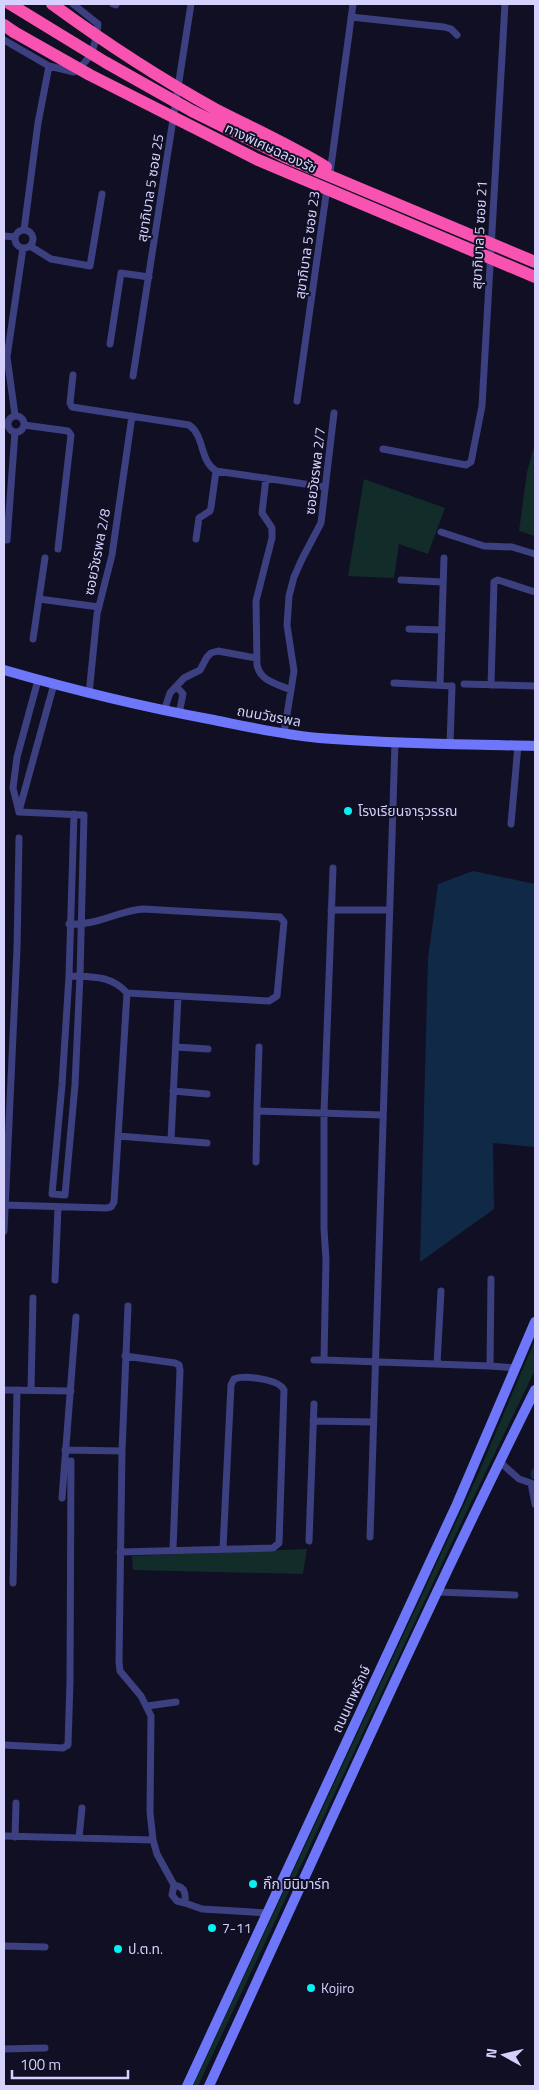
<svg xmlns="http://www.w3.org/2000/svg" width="539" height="2090" viewBox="0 0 539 2090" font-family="'Titillium Web','Noto Sans Thai',sans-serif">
	<rect width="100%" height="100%" fill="#110f23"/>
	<path fill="#122c29" d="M535,443V536L519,531L527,472Z
		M364,479L445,508L428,554L399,544L394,578L348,576Z
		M535,1340V1370L454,1538L198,2086H193L476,1479Z
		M307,1549L303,1574L133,1570L132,1556Z"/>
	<path fill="#102946" d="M473,871L535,884V1147L493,1143L494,1209L420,1262L428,958L438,884Z"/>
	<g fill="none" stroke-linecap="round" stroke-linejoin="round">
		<path stroke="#102946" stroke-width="9" d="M535,1473V1475"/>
		<path stroke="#3c3f80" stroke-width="7" d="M113,4L116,5
			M351,17L444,27L451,29L457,35
			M4,40L49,66L74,72C93,58 95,47 98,24L73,4
			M330,173L353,4
			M24,230L38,123L49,66
			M15 239a9 9 0 1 1 18 0a9 9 0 1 1-18 0Z
			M4,236L15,237
			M30,246L51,259L90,266L102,194
			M110,344L121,273L149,277
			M73,375L70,403L72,407L189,425C205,436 199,460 216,471L325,487
			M133,376L191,4
			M297,401L327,188
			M15,415L7,357L23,248
			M8 424a8 8 0 1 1 16 0a8 8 0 1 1-16 0Z
			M24,425L68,431L71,435L58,549
			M383,449L466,465L471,462L482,406L505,4
			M266,478L262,513L272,528V538L256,601L257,665C260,681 277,684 291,690
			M441,532L484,546L512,547L535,554
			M196,539L199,518L210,511L211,507L216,471
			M7,540L15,432
			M401,580L443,582
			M39,599L99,607
			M409,629L442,630
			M33,639L45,558
			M394,683L452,686L450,744
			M464,684L535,686
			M440,685L444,558
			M491,685L494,582L498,580L535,592
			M177,687L183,694L179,714
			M89,694L97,614L112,555L132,416
			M164,711L170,693L184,678L200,670L207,657L211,653L218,651L256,658
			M284,733L294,671L287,625L289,596L294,577L302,559L321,523L334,413
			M19,811L54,684
			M19,812L84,815L80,976L75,1085L65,1195L52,1194L62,1085L69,976L74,814
			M19,812L13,788L17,757L38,680
			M511,824L518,745
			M331,910H389
			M69,976C92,977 111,975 127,993L269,1001L277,996L284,922L280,917L143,909C117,911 97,926 69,924
			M176,1047L208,1049
			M173,1091L207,1094
			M257,1111L259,1047
			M118,1136L207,1143
			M171,1140L178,997
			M256,1162L257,1111L383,1115
			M4,1205L106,1208L111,1207L114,1202L127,993
			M4,1231L17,949L19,838
			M55,1280L58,1207
			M128,1306L122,1451L119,1661L120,1671L141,1696L151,1716L150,1812L153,1840L157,1854L174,1885C185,1887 186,1893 185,1903L177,1901L172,1895L174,1885
			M125,1356L175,1363L179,1365L180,1370L173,1549
			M314,1360H324L326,1259L324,1229V1113L333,868
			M324,1360L490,1366L491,1279
			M437,1364L441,1291
			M490,1366L516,1368
			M31,1389L33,1298
			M4,1390L71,1391
			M313,1421L373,1422
			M65,1450L122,1451
			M500,1462L519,1479L531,1483L535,1504
			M62,1498L76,1317
			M370,1537L395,742
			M309,1541L314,1404
			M120,1552L273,1548L279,1543L284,1390C279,1379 244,1375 234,1379L231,1385L223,1548
			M13,1583L17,1390
			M437,1592L515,1595
			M147,1706L176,1702
			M4,1745L63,1748L68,1745L70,1681L71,1461
			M4,1836L153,1840
			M15,1837L16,1803
			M79,1838L82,1808
			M185,1903L202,1909L267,1913
			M4,1946L45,1947
			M4,2049L45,2048"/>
		<path stroke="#6e77f9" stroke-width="10" d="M4,670C73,690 143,707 214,720C249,727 284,735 319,738C391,744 463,744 535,746
			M187,2086L457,1504L535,1322
			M209,2086C316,1853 421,1619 535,1390"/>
		<path stroke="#f853b0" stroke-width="12" d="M4,25L14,32"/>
		<path stroke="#f853b0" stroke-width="12" d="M10,4L105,62L192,111L287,158L535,262
			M52,4C104,42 159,78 215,109C252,128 290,145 326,167
			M14,32L90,75L256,159L535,277"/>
	</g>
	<g fill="#0aeff1" stroke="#110f23" stroke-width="2">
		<circle cx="348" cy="811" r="5"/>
		<circle cx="253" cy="1884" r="5"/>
		<circle cx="212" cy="1928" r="5"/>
		<circle cx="118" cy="1949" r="5"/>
		<circle cx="311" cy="1988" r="5"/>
	</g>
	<g text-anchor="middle" stroke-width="4" stroke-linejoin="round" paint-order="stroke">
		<g font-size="14" fill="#d4d2fd" stroke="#110f23">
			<text transform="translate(271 148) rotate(25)" y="5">ทางพิเศษฉลองรัช</text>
			<text transform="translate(150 188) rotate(-81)" y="5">สุขาภิบาล 5 ซอย 25</text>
			<text transform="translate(479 235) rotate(-87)" y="5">สุขาภิบาล 5 ซอย 21</text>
			<text transform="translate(307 245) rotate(-82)" y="5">สุขาภิบาล 5 ซอย 23</text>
			<text transform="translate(315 471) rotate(-83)" y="5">ซอยวัชรพล 2/7</text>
			<text transform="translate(97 552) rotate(-79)" y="5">ซอยวัชรพล 2/8</text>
			<text transform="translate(269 716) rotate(10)" y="5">ถนนวัชรพล</text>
			<text transform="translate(351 1699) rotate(-65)" y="5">ถนนเทพรักษ์</text>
		</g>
		<g font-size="14" fill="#d4d2fd" stroke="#110f23" text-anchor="start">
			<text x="358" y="816">โรงเรียนจารุวรรณ</text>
			<text x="263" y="1889">กิ๊ก มินิมาร์ท</text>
			<text x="222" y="1933">7-11</text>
			<text x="128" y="1954">ป.ต.ท.</text>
			<text x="321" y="1993">Kojiro</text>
		</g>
	</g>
	<rect width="539" height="2090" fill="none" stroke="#d4d2fd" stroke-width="10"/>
	<g transform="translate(504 2055) rotate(278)" stroke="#110f23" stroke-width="4" paint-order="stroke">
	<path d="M0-4L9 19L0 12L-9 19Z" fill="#d4d2fd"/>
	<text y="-8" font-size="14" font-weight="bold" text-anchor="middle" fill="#d4d2fd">N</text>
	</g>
	<path d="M12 2070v8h116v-8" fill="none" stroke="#d4d2fd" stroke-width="2.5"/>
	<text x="20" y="2070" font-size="15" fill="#d4d2fd" stroke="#110f23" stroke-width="4" paint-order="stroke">100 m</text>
</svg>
